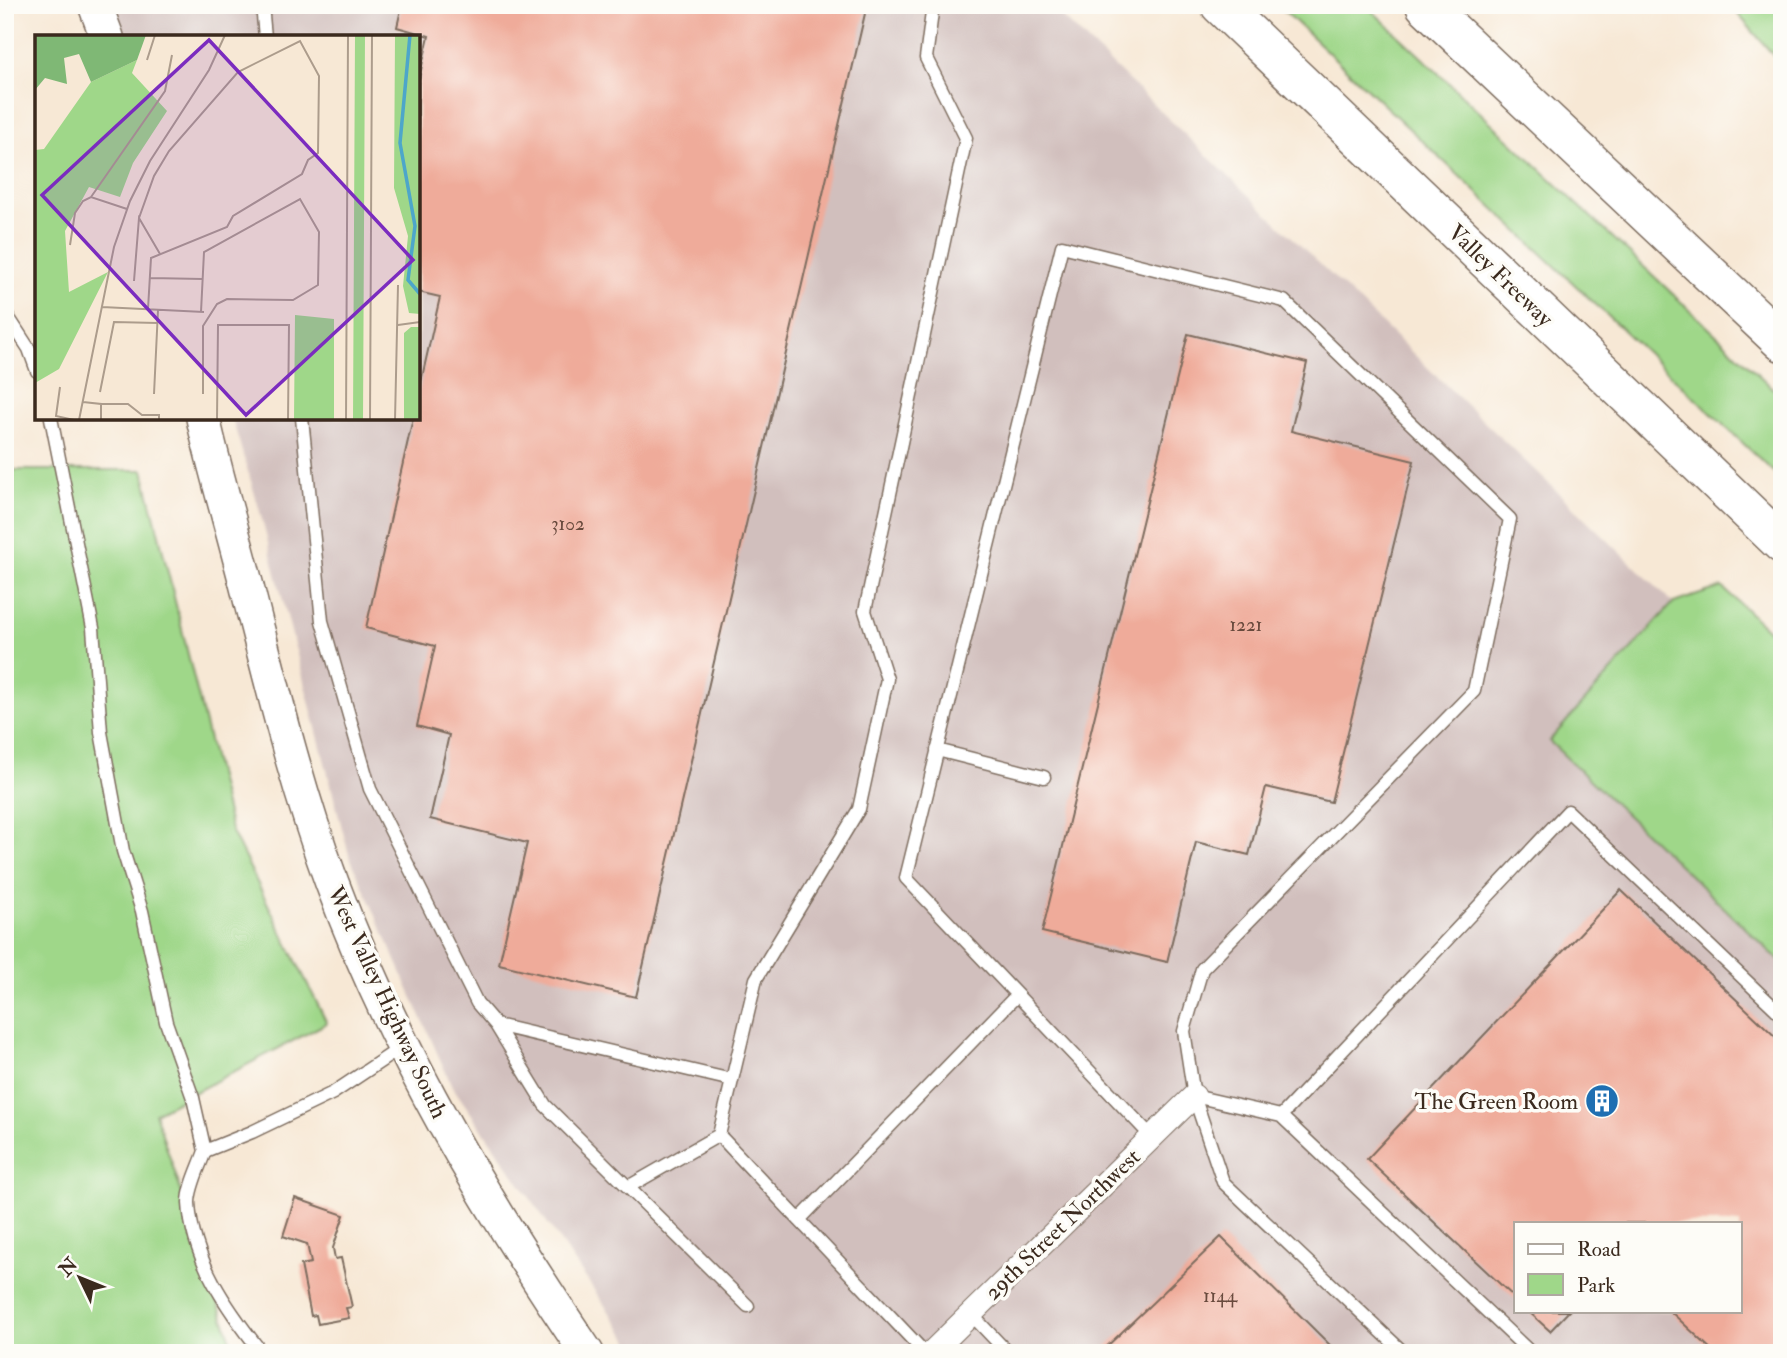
<svg xmlns="http://www.w3.org/2000/svg" width="1787" height="1358" viewBox="0 0 1787 1358" font-family="'IM FELL Double Pica',serif">
	<rect width="100%" height="100%" fill="#fdfcf7"/>
	<filter id="ink" filterUnits="userSpaceOnUse"><feTurbulence type="fractalNoise" baseFrequency=".0143" numOctaves="2"/><feDisplacementMap in="SourceGraphic" scale="14" xChannelSelector="R" yChannelSelector="G"/><feConvolveMatrix kernelMatrix="1 2 1 2 8 2 1 2 1" color-interpolation-filters="sRGB"/></filter>
	<filter id="wash" filterUnits="userSpaceOnUse"><feTurbulence type="fractalNoise" baseFrequency=".00686" numOctaves="4" result="noise"/><feDisplacementMap in="SourceGraphic" scale="28" xChannelSelector="R" yChannelSelector="G"/><feGaussianBlur stdDeviation="1.57" result="paint"/><feColorMatrix in="noise" values="0 0 0 0 0 0 0 0 0 0 0 0 0 0 0 0 0 1.4 0 .05"/><feComposite in="paint" operator="in"/></filter>
	<g filter="url(#wash)">
		<rect width="100%" height="100%" fill="#f7e8d5"/>
		<path fill="#d1bfbd" fill-rule="evenodd" d="M107,5H1050L1673,603L1549,741L1782,949V1353H638L452,1086L349,855L259,508L232,418H418V37H116ZM1516,1223H1740V1311H1516Z"/>
		<path fill="#9fd789" stroke="#6d8054" stroke-width="2" d="M1278,5H1366L1782,397V480Z
			M1730,5H1782V65Z
			M5,470H143L231,830L327,1023L155,1113L235,1353H5Z
			M1722,587L1782,643V963L1549,741L1673,603Z"/>
		<g fill="none" stroke-linecap="round" stroke-linejoin="round">
			<path stroke="#4da6ca" stroke-width="9" d="M1776,5L1782,13"/>
		</g>
		<g id="blocks">
			<path fill="#efab9a" d="M402,5H867L636,997L499,964L527,843L430,819L449,735L417,726L435,646L366,628L413,418H418V395L440,297L418,292V83L429,36L397,27Z
				M1188,334L1307,363L1291,431L1414,461L1331,802L1266,787L1249,855L1196,842L1167,962L1042,932Z
				M1621,890L1782,1043V1353H1715L1670,1311H1740V1223H1516V1299L1367,1159Z
				M295,1198L344,1215L333,1248L335,1259L341,1258L352,1307L346,1308L349,1318L318,1324L316,1315L311,1316L301,1265L311,1263L307,1244L283,1236Z
				M1221,1237L1338,1353H1100Z
				M1528,1311H1569L1550,1331Z"/>
		</g>
	</g>
	<g filter="url(#ink)">
		<use href="#blocks" fill-opacity="0" stroke="#7d6c5e" stroke-width="2"/>
		<g fill="none" stroke-linecap="round" stroke-linejoin="round">
			<g stroke="#7d6c5e" stroke-width="15">
				<path id="service" d="M262,5L265,37
					M5,312L29,349L37,371
					M51,418L93,628L101,732L123,851L142,911L166,1022L193,1098L205,1151
					M302,418L322,621L370,789L477,1003L496,1025
					M937,750L1044,777
					M732,1080L496,1025L545,1105L748,1306
					M1194,1096L1281,1116
					M1152,1137L906,878L1062,246L1284,301L1510,519L1474,691L1202,969L1184,1031L1194,1096L1223,1182L1404,1353
					M628,1187L719,1135
					M799,1220L1017,995
					M971,1314L1008,1353
					M262,1353C228,1310 192,1260 189,1203C189,1187 200,1166 205,1151L252,1132L333,1093L402,1047
					M925,1353L719,1135L756,979L859,809L887,679L865,611L966,138L926,58L933,5
					M1531,1353L1281,1116L1568,811L1782,1015"/>
			</g>
			<g stroke="#7d6c5e" stroke-width="25">
				<path id="minor" d="M931,1353L1194,1096"/>
			</g>
			<g stroke="#7d6c5e" stroke-width="36">
				<path id="secondary" d="M95,5L107,37
					M203,418C217,480 236,541 251,603C275,697 298,791 332,883C394,1050 487,1206 587,1353"/>
			</g>
			<g stroke="#7d6c5e" stroke-width="41">
				<path id="motorway" d="M1220,5L1782,544
					M1425,5L1782,342"/>
			</g>
			<use href="#service" stroke="#fff" stroke-width="12"/>
			<use href="#minor" stroke="#fff" stroke-width="23"/>
			<use href="#secondary" stroke="#fff" stroke-width="33"/>
			<use href="#motorway" stroke="#fff" stroke-width="38"/>
		</g>
	</g>
	<defs>
		<g id="building-disc" transform="scale(1.75)"><circle r="9.5" fill="#1f6fb2" stroke="#fdfcf7"/><path d="M-4-6H4V6H1V3H-1V6H-4ZM-2.5-4.3h1.7v1.8h-1.7ZM.8-4.3h1.7v1.8H.8ZM-2.5-1h1.7V.8h-1.7ZM.8-1h1.7V.8H.8Z" fill="#fff"/></g>
	</defs>
	<g fill-rule="evenodd">
		<use href="#building-disc" x="1602" y="1101"/>
	</g>
	<g text-anchor="middle" stroke-width="7" stroke-linejoin="round" paint-order="stroke">
		<g font-size="19" fill="#684a3d">
			<text x="568" y="530">3102</text>
			<text x="1246" y="631">1221</text>
			<text x="1220" y="1302">1144</text>
		</g>
		<g font-size="23" fill="#3b2a1e" stroke="#fdfcf7">
			<text transform="translate(1501 275) rotate(44)" y="8">Valley Freeway</text>
			<text transform="translate(388 1002) rotate(65)" y="8">West Valley Highway South</text>
			<text transform="translate(1062 1224) rotate(-44)" y="8">29th Street Northwest</text>
		</g>
		<g font-size="23" fill="#3b2a1e" stroke="#fdfcf7" text-anchor="end">
			<text x="1578" y="1109">The Green Room</text>
		</g>
	</g>
	<g transform="translate(35 35)">
		<rect width="385" height="385" fill="#f7e8d5"/>
		<path d="M320,0H330L328,385H318ZM360,0H385V279L374,278L368,251L373,201L359,153ZM102,25L97,38L132,76L98,128L85,162L54,152L30,196L34,257L73,237L24,334L0,348V115L9,114L56,47ZM260,280L299,284V385H259ZM376,292H385V385H369V298Z" fill="#9fd789"/>
		<path d="M0,0H111L102,25L56,47L44,19L29,23L32,49L10,43L0,55Z" fill="#7fb875"/>
		<path fill="none" stroke="#4da6ca" stroke-width="3.5" d="M375,0L365,108L380,191L373,245L385,259"/>
		<path fill="none" stroke="#ac9c8c" stroke-width="2" d="M112,25L120,0M56,162L130,56L137,20M104,183L119,141L134,116L203,37L265,6L284,41L283,118L273,125L267,139L198,181L192,192L116,223L113,274M35,210L40,178L48,166L56,162L92,174M115,243L168,244M99,246L104,183L125,219M67,272L169,277M166,277L169,217L265,164L284,197L283,250L258,265L192,264L182,269L168,291V359M363,290L385,287M25,352L21,381L39,385M65,357L79,287L123,288M119,359L123,275M48,367L66,369V385M66,369H93L107,380H124V385M44,385L79,212L95,166L115,126L174,35L190,0M182,385L183,290H254L253,385M311,385L313,0M335,385L337,0M360,385L363,250"/>
		<path fill="#7b2cbf" fill-opacity="0.15" stroke="#7b2cbf" stroke-width="3.5" d="M174,5L378,225L211,380L7,160Z"/>
		<rect width="385" height="385" fill="none" stroke="#3b2a1e" stroke-width="3.5"/>
	</g>
	<rect width="1787" height="1358" fill="none" stroke="#fdfcf7" stroke-width="28"/>
	<rect x="1514" y="1222" width="228" height="91" fill="#fdfcf7" stroke="#afa8a0" stroke-width="2"/>
	<rect x="1528" y="1244" width="35" height="10" fill="#ffffff" stroke="#afa8a0" stroke-width="2"/>
	<text x="1577" y="1256" font-size="21" fill="#3b2a1e">Road</text>
	<rect x="1528" y="1274" width="35" height="21" fill="#9fd789" stroke="#afa8a0" stroke-width="2"/>
	<text x="1577" y="1292" font-size="21" fill="#3b2a1e">Park</text>
	<g transform="translate(80 1278) rotate(313)" stroke="#fdfcf7" stroke-width="5" paint-order="stroke">
	<path d="M0-5L12 26L0 18L-12 26Z" fill="#3b2a1e"/>
	<text y="-10" font-size="19" font-weight="bold" text-anchor="middle" fill="#3b2a1e">N</text>
	</g>
</svg>
